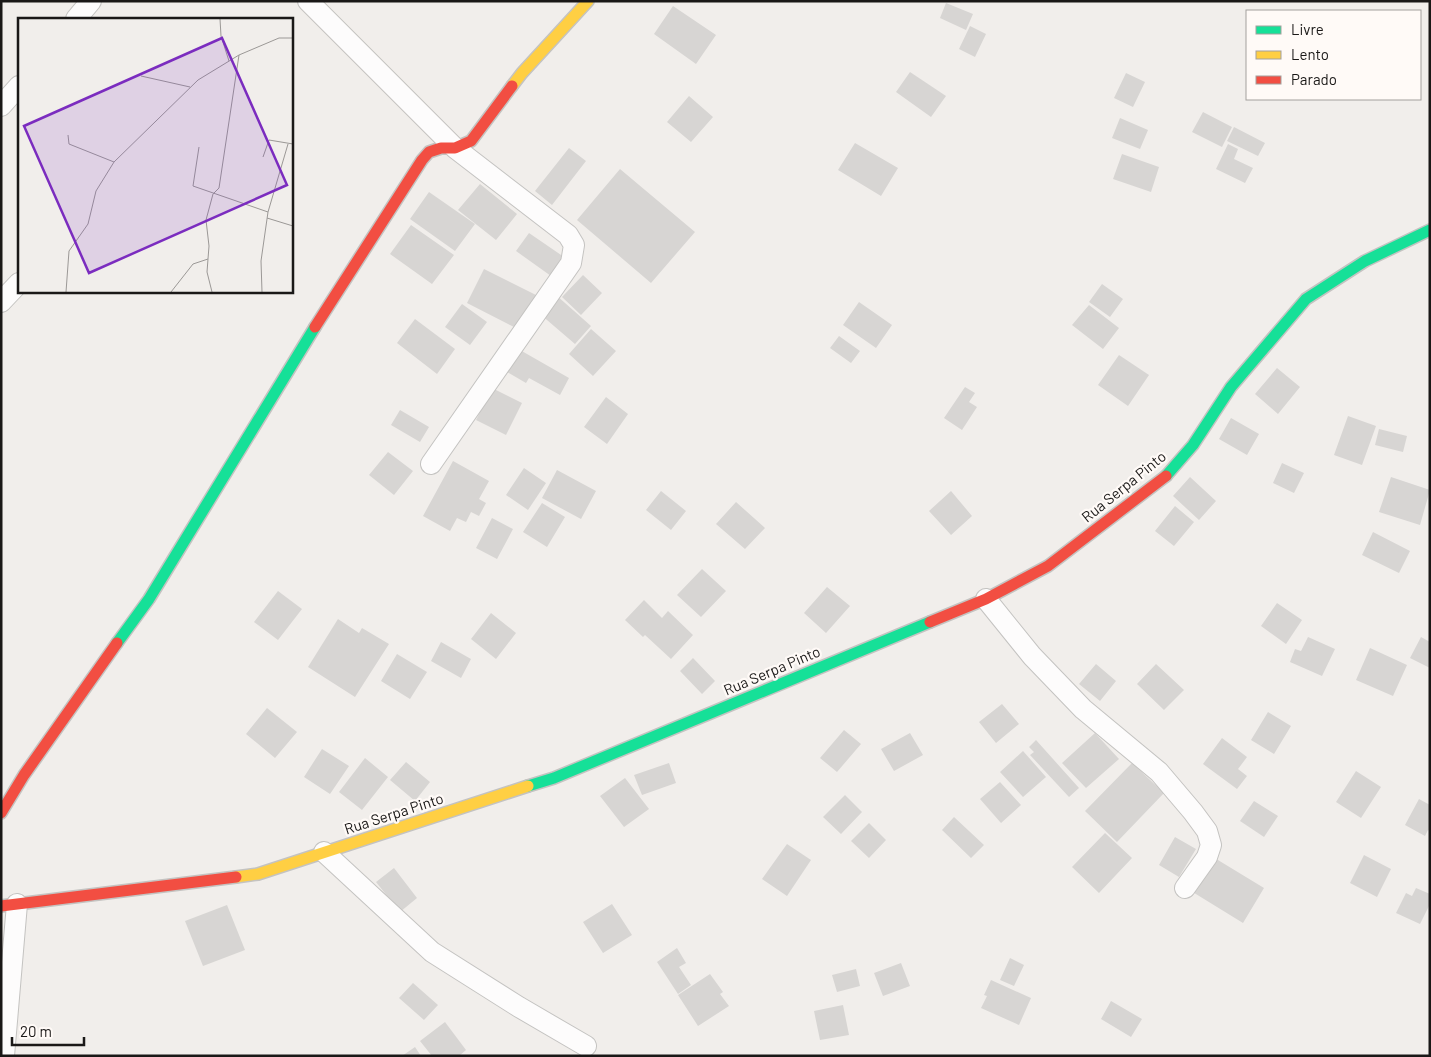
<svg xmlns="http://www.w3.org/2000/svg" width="1431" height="1057" viewBox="0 0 1431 1057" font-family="Barlow,sans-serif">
	<rect width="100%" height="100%" fill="#f1eeeb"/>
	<path fill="#d7d5d3" d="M946,3L973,14L966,30L940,18Z
		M673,6L716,35L696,64L654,34Z
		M970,26L986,34L975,57L959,49Z
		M910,72L946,96L931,117L896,92Z
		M1126,73L1145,82L1133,107L1114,98Z
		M689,96L713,117L691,142L667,122Z
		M1203,112L1232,127L1222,147L1192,132Z
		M1120,118L1148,130L1140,149L1112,138Z
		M1234,127L1265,143L1258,156L1227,141Z
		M855,143L898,168L881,196L838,170Z
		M1228,144L1238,149L1234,159L1253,168L1245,183L1216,169Z
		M569,148L586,161L552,205L535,191Z
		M1122,154L1159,167L1151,192L1113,179Z
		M620,169L695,232L651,283L577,220Z
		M480,184L517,214L496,240L458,210Z
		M429,192L475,224L455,251L410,219Z
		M411,225L454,255L432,284L390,254Z
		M529,233L564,257L551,276L516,251Z
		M484,269L536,295L518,329L467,303Z
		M583,275L602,293L581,315L562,297Z
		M1102,284L1123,299L1110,317L1089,302Z
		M556,295L591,326L575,344L540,314Z
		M859,302L892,325L876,348L843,325Z
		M462,304L487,322L470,345L445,327Z
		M1089,305L1119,328L1103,349L1072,325Z
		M415,319L455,349L437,374L397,343Z
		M591,329L616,351L593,376L569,354Z
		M839,336L860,351L851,363L830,348Z
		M520,350L569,378L560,395L529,378L526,383L507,372Z
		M1119,355L1149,375L1128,406L1098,385Z
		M1277,368L1300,387L1278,414L1255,394Z
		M965,387L975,393L969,402L977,407L962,430L944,418Z
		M492,388L522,403L506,435L476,420Z
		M606,397L628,414L607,444L584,427Z
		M400,410L429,427L420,442L391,425Z
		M1348,416L1376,426L1362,465L1334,455Z
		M1231,418L1259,434L1247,455L1219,439Z
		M1379,429L1407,436L1403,452L1375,445Z
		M388,452L413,471L394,495L369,475Z
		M453,461L489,481L479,499L486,503L479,516L471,512L466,522L457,518L450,531L423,516Z
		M1282,463L1304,473L1294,493L1273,483Z
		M524,468L546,483L528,510L506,495Z
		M557,470L596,491L581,519L542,498Z
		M1190,477L1216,501L1199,520L1173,496Z
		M1391,477L1430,490L1420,525L1379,512Z
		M661,491L686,511L671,530L646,510Z
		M951,491L972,516L951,535L929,511Z
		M736,502L765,528L745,549L716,524Z
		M542,503L565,517L547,547L523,532Z
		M1175,506L1194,522L1174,546L1155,531Z
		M492,518L513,529L497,559L476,548Z
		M1373,532L1410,551L1399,573L1362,555Z
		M702,569L726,591L701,617L677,595Z
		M827,587L850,606L826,633L804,613Z
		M278,591L302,609L278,640L254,622Z
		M644,600L662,618L668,611L693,635L671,659L645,635L643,637L625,620Z
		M1277,603L1302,620L1286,644L1261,626Z
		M491,613L516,633L496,659L471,639Z
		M338,619L359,633L362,628L389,644L355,697L308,667Z
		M1308,637L1335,649L1322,676L1290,662L1295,649L1301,651Z
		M1421,637L1430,642V668L1410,658Z
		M441,642L471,659L461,678L431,661Z
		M1370,648L1407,665L1393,696L1356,680Z
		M397,654L427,672L410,699L381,681Z
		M693,658L715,681L702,694L680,671Z
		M1096,664L1116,681L1100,701L1079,684Z
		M1156,664L1184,690L1164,710L1137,684Z
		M1002,704L1019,724L996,743L979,722Z
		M267,708L297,732L275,758L246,734Z
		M1268,712L1291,726L1274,754L1251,740Z
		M844,730L861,744L837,772L820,758Z
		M910,733L923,755L894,771L881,749Z
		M1095,733L1119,759L1086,788L1062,763Z
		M1222,738L1247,757L1238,769L1247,776L1237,789L1203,764Z
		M1036,740L1079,788L1069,797L1030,755L1034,752L1029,747Z
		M322,749L349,766L330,794L304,777Z
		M1023,751L1046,777L1023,797L1000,772Z
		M365,758L388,777L362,810L339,792Z
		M406,762L430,782L415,801L390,780Z
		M669,763L676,783L642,795L634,775Z
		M1132,763L1164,793L1117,842L1085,811Z
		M1356,771L1381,787L1361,818L1336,802Z
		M625,778L649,809L624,827L600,796Z
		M1000,782L1021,805L1001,823L980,799Z
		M845,795L862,812L841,834L823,817Z
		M1419,799L1430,805V831L1428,830L1425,836L1405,825Z
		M1254,801L1278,816L1264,837L1240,821Z
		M954,817L984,845L971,858L942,830Z
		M869,823L886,840L869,858L851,841Z
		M1105,833L1132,858L1099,893L1072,867Z
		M1175,837L1196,849L1179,877L1159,865Z
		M787,844L811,860L787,896L762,879Z
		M1364,855L1391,869L1377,897L1350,883Z
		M1213,857L1264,888L1243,923L1191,891Z
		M394,868L417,898L400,912L376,882Z
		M1416,888L1430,894V904L1420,924L1396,913L1406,893L1412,896Z
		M612,904L632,935L603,953L583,922Z
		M227,905L245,950L203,966L185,921Z
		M677,948L686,963L679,967L691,985L678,994L657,962Z
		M1010,958L1024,965L1014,986L1000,980Z
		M901,963L910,986L883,996L874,973Z
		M856,969L860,986L837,992L832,975Z
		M710,974L723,992L720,994L729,1006L698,1026L678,995Z
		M991,980L1031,998L1019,1025L981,1008L987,996L984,995Z
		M413,983L438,1005L424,1020L399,998Z
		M1111,1001L1142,1019L1131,1037L1101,1019Z
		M843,1005L849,1035L820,1040L814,1011Z
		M445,1022L466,1050L459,1056H432L420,1041Z
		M415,1047L421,1056H402Z"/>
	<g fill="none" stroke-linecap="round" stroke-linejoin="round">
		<g stroke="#c4c3c1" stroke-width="22">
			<path id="street" d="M308,1L455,148L568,235L574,245L571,263L431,464
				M76,19L91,1
				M1,106L19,86
				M1,302L19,283
				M986,599L1032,656L1083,709L1159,772L1193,812L1207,831L1211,845L1207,857L1185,888
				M324,852L432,952L519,1007L586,1046
				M4,1056L17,904"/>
		</g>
		<g stroke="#c4c3c1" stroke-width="14">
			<path id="fast" d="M1166,476L1193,445L1231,387L1306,299L1365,261L1430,230
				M117,643L149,599L315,327
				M528,786L554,778L930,622"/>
		</g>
		<g stroke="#c4c3c1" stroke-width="14">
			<path id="slow" d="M512,86L522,73L588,1
				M236,877L258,874L528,786"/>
		</g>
		<g stroke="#c4c3c1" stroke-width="14">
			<path id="jam" d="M315,327L422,160L429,152L441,148H455L471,141L512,86
				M930,622L986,599L1048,566L1166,476
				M1,813L24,775L117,643
				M1,906L236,877"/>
		</g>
		<use href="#street" stroke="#fdfcfc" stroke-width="20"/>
		<use href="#fast" stroke="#16e098" stroke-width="11"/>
		<use href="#slow" stroke="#ffcf43" stroke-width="11"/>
		<use href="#jam" stroke="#f24e42" stroke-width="11"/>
	</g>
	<g text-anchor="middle" stroke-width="4.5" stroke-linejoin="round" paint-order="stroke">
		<g font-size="15" fill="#1a1817" stroke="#fffaf7">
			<text transform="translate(1124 487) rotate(-39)" y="5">Rua Serpa Pinto</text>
			<text transform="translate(772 671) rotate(-23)" y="5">Rua Serpa Pinto</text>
			<text transform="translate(394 814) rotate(-18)" y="5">Rua Serpa Pinto</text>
		</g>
	</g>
	<g transform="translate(18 18)">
		<rect width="275" height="275" fill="#f1eeeb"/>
		<path fill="none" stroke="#9b9896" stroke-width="1" d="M202,1L203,18L211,43M123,58L172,69M50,117L51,126L96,144M181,129L175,168L250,194M245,139L251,122L275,126M249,200L275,208M48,274L51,233L70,206L78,173L96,144L180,62L221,37L261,20H275M153,274L175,246L190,241M194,274L189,254L191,228L188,202L195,176L201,170L221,37M244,274L243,243L250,194L270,126"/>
		<path fill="#7b2cbf" fill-opacity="0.15" stroke="#7b2cbf" stroke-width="2.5" d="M204,20L269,167L71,255L6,108Z"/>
		<rect width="275" height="275" fill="none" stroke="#1a1817" stroke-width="2.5"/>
	</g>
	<rect width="1431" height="1057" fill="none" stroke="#1a1817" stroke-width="5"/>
	<rect x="1246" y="10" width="175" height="90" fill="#fffaf7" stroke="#a3a09d"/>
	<rect x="1256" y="26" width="25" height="8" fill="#16e098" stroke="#a3a09d"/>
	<text x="1291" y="35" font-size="15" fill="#1a1817">Livre</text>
	<rect x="1256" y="51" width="25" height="8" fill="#ffcf43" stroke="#a3a09d"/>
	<text x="1291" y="60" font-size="15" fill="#1a1817">Lento</text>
	<rect x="1256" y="76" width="25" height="8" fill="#f24e42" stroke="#a3a09d"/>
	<text x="1291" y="85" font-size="15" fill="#1a1817">Parado</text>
	<path d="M12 1037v8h72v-8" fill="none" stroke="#1a1817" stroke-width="2.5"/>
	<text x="20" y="1037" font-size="15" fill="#1a1817" stroke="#fffaf7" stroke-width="4" paint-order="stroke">20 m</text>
</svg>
